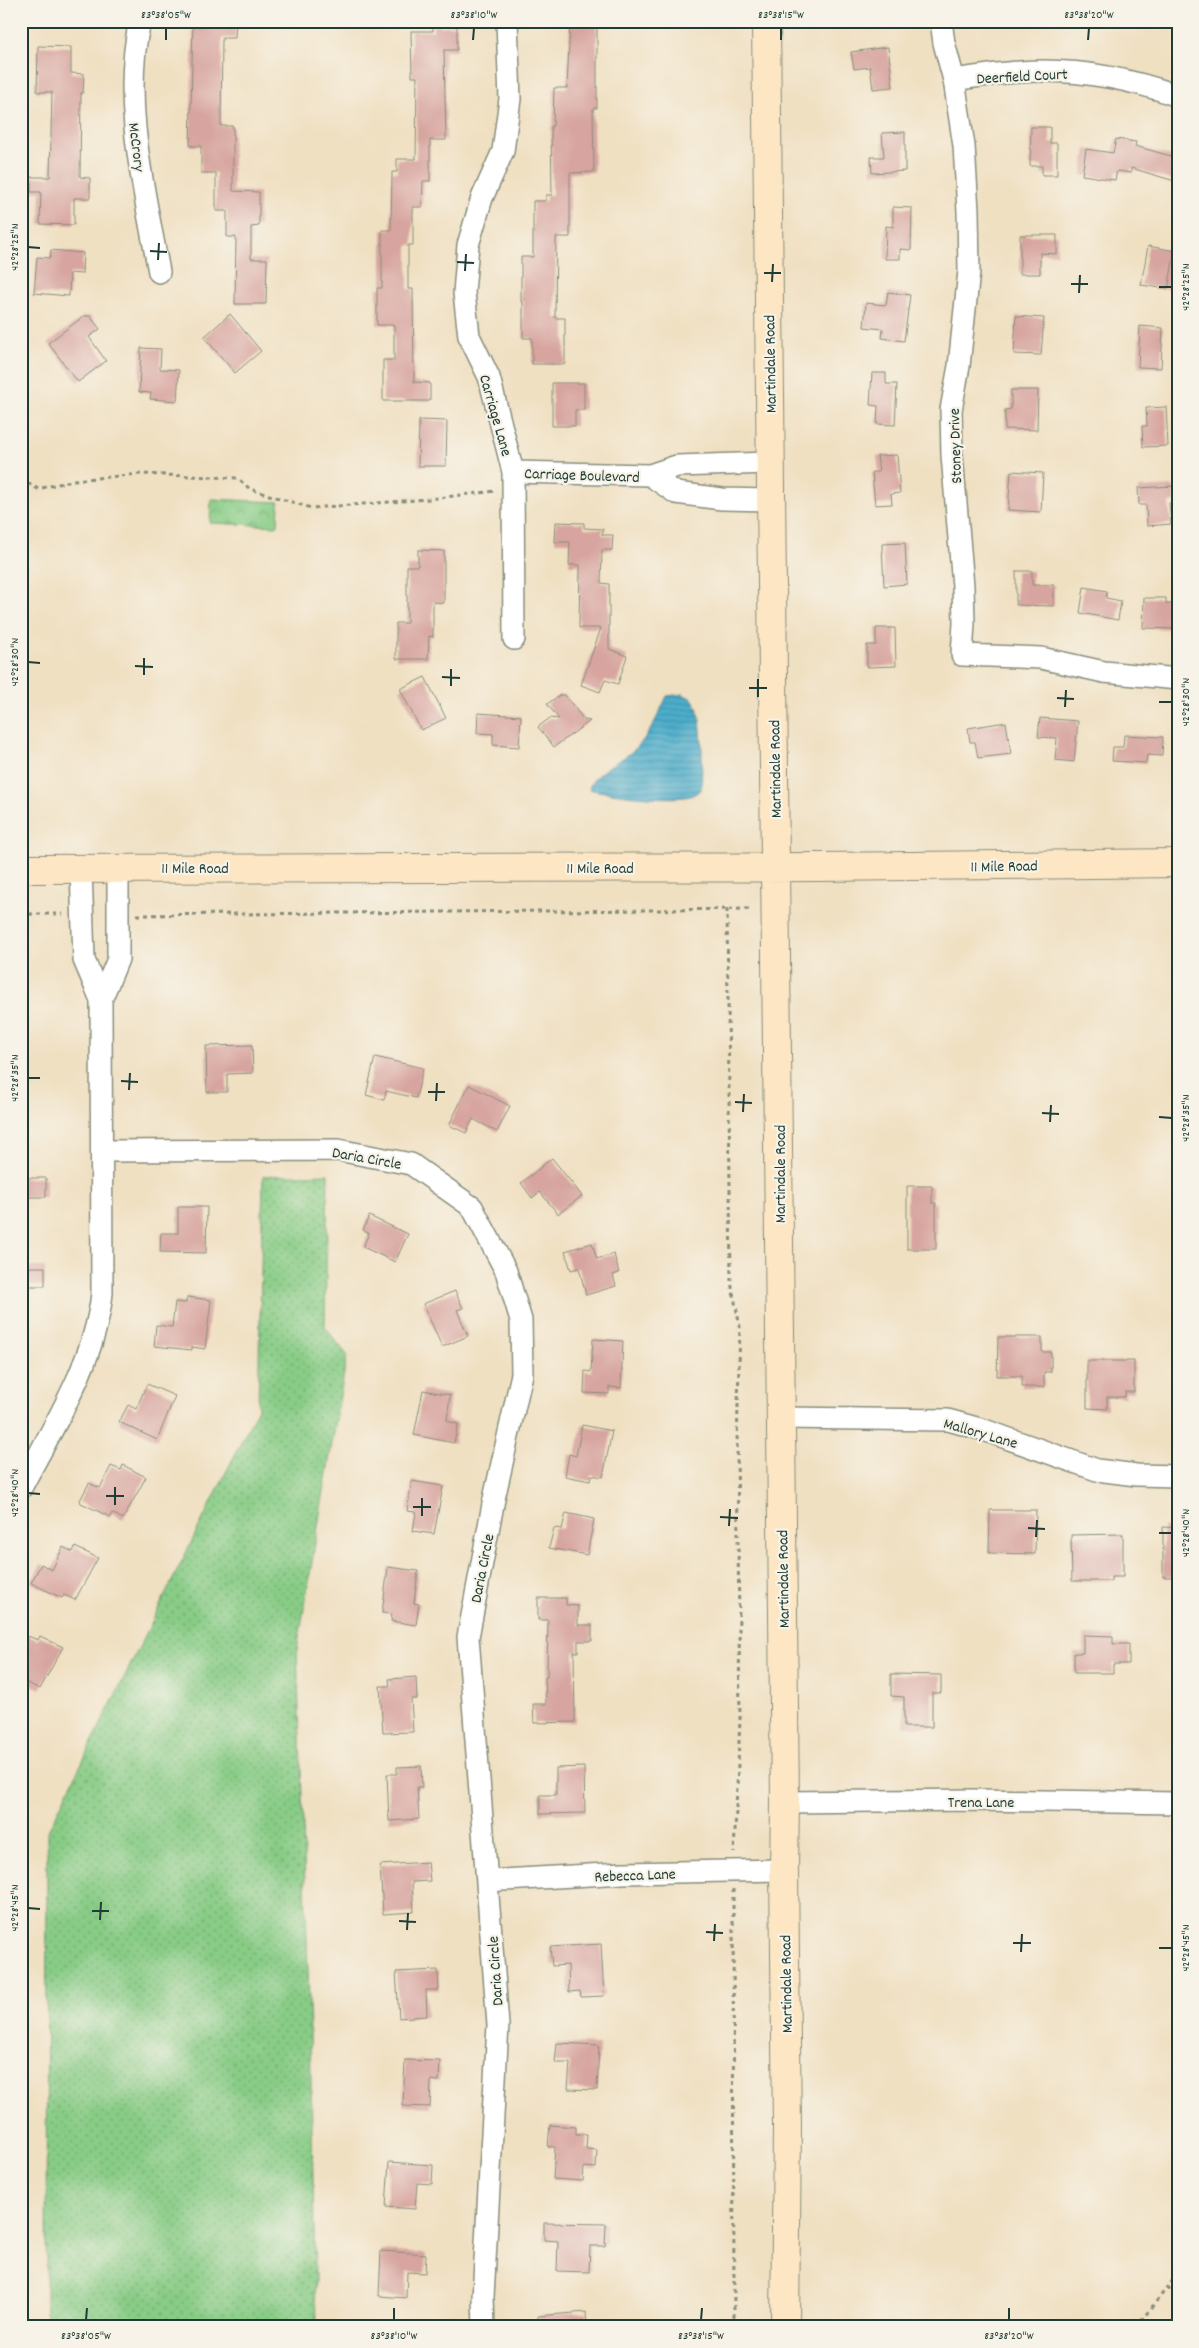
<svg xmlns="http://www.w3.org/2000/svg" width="1199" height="2348" viewBox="0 0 1199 2348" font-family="Dekko,sans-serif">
	<defs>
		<pattern id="grass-dots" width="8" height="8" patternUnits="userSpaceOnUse" patternTransform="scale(1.25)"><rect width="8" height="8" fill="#88cc86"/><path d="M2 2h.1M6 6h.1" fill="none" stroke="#6fa76e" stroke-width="1.8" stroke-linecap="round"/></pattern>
		<pattern id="park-crowns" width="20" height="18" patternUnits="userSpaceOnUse" patternTransform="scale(1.25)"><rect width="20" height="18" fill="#88cc86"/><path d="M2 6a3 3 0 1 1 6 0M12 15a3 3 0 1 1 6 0" fill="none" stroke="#6fa76e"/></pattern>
		<pattern id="water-rules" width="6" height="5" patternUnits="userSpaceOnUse" patternTransform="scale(1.25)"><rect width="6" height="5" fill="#4dadcc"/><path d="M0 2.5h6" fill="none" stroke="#3f8ea6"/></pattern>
	</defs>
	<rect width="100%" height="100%" fill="#f7f3e8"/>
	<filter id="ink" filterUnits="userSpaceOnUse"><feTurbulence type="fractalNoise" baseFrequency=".02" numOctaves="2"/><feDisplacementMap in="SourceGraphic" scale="10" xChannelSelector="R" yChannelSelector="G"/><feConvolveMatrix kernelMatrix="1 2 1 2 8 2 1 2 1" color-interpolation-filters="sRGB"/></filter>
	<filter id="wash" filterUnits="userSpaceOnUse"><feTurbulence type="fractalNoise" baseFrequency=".0096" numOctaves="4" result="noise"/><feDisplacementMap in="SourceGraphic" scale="20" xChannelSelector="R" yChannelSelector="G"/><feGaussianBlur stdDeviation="1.12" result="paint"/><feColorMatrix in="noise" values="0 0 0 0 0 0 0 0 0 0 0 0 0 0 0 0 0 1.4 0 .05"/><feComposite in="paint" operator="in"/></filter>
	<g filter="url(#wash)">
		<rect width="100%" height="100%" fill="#f0e0c2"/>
		<path fill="url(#grass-dots)" stroke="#54845d" d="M328,1174L325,1327L347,1355L297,1650L310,2030L316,2327H46L47,1833L258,1408L263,1176Z"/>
		<path fill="url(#park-crowns)" stroke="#54845d" d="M211,499L279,502L278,526L210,523Z"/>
		<path fill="url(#water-rules)" stroke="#367580" d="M683,694C686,696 691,698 693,700C705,713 702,772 701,790C697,792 694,795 690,796C672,801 608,794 589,789C595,768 624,762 638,746C651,733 659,713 667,696Z"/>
		<g id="blocks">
			<path fill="#d7a49f" d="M202,21H236L235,38H222L221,126H233V191L259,192V226L251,227V259H267L266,304H235L236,237H227V211H216V173H201V146H190L193,24H202Z
				M570,21H597V108H593L594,172L570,173V237H556L555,318H565V364H532V338H523V302H521V257H533V201H546V195H552L551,126H553L554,88H567Z
				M433,26H457V50H444L446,140H430V181H423L422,207H413V245H408V289H413L414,382L430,383V401H383V360H394V325H377V288H382V230H391L392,172H397V159H416L417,77H412L411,31H433Z
				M38,46L71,47V73L84,74L83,93H81L80,177L90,178V198H74V225L40,224L41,192H31V177H50L52,92H37Z
				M888,47L893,87L873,89L870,67L854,69L851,52Z
				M1031,127H1050V143H1057V175H1042V166H1030Z
				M905,132V171L872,173L871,157H884L882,133Z
				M1116,139L1136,142L1135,146L1178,158V182L1131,168V173L1117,171L1115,180L1082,175L1086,149L1113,153Z
				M893,207L912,208L911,250L900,249V259H885L886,226L893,227Z
				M1020,235H1057V254L1040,253V274H1020Z
				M1148,246L1175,251L1168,289L1141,285Z
				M51,250L83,253L82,274L70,273L69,296L34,293L37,257L50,258Z
				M888,292L910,295L904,341L882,338L883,329L864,327L866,303L886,305Z
				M230,314L261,351L235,373L204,337Z
				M84,316H90L100,329L89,337L106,361L78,382L48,343Z
				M1016,316L1044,318L1041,355L1014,354Z
				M1140,326L1163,328L1161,368L1138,367Z
				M141,348L161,349L160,369L179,370L177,401L150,399L151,393L139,392Z
				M872,373H886V384H897L895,425L877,424L878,406L870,405Z
				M552,383H584V410H575V426H552Z
				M1011,390H1038L1037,430L1005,429V410L1011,409Z
				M1166,407L1168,446L1143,447L1142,426H1147L1146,408Z
				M419,420L447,421L446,466H418Z
				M897,455L900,493L891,494L892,504L875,505L872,472H879L877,456Z
				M1011,471L1043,473L1041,512L1008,510Z
				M1174,486L1175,502L1169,503L1171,524L1147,526L1146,505H1139L1138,488Z
				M556,522L584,523V528L603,529L602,535H613L612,550H602L601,583L609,584V649L627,656L618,684L605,680L600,692L581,685L601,628H579L580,565H569L570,542H555Z
				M905,543L907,584L884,586L882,544Z
				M418,550L444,551V603L433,602V637L429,636L428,659H396V623H407V566H418Z
				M1016,571H1032V585H1054V606L1016,605Z
				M1084,587L1107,591L1106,598L1121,601L1118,620L1080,613Z
				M1144,598H1166V604H1176V629L1143,628Z
				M876,628H895L896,666L867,667V645H876Z
				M425,677L446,718L421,730L400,689Z
				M560,695H565L584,720L590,721L554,747L538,727L550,718L559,719L547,704Z
				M478,713L521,716L519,747L493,745V734L477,733Z
				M1040,718L1078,721L1074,762L1055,760L1057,738L1038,737Z
				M1006,722L1011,754L978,758L975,742H970L968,728Z
				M1124,735L1163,737L1162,756L1147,755L1146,763L1112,761L1113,747H1123Z
				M252,1045L253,1073L227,1074V1092H207L206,1046Z
				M375,1057L423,1068L416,1098L386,1091L384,1100L366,1095Z
				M469,1085L510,1106L497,1132L473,1119L466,1133L449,1125Z
				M552,1158L582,1196L558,1214L540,1192L532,1198L521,1183Z
				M21,1178H46V1197H21Z
				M907,1186H932V1203H936V1249H907Z
				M178,1207H207L206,1253L160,1252L161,1233H178Z
				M369,1216L408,1234L395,1262L363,1247L369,1233L363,1230Z
				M592,1243L597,1259L614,1254L619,1273L613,1275L616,1286L586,1295L579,1268L571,1270L565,1251Z
				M21,1267H45V1286H21Z
				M455,1291L463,1308L457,1310L468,1336L442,1347L423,1304Z
				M187,1297L211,1300L205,1349L192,1347V1350L154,1346L156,1325L172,1327L175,1302L186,1303Z
				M998,1337H1042V1352H1051V1372H1044V1387H1022V1376H997Z
				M593,1339L623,1341L621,1388L609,1387V1394L584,1393L585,1371L591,1372Z
				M1087,1361H1134V1392H1125V1397H1107V1409L1087,1408Z
				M147,1384L175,1396L157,1440L119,1422L128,1405L136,1409Z
				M423,1390L450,1395L447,1421L458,1424L454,1443L414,1435Z
				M582,1425L612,1431L603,1477L591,1475L590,1481L565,1476L569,1454L576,1456Z
				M123,1465L146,1477L123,1519L112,1513L110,1517L79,1502L89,1483L100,1488L111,1466L121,1470Z
				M412,1481L443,1486L434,1534L413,1531L416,1512L407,1511Z
				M990,1510H1036L1035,1554L989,1553Z
				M566,1513L594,1519L587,1555L549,1548L554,1528L562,1529Z
				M1163,1527L1178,1528V1577H1163Z
				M1123,1534V1577H1111V1581H1072L1071,1535Z
				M63,1547L73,1552L75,1547L98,1558L75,1600L64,1595L62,1598L31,1583L41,1564L52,1570Z
				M388,1567L418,1571L414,1603L419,1604L416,1625L391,1621L392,1614L382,1613Z
				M538,1598H566V1605L578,1606V1625H592V1641H578V1652H574L575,1722L534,1723L533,1704H546L545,1677H547L548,1620H538Z
				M1083,1635L1113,1636V1644H1129V1664H1113V1673H1074V1653H1083Z
				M28,1636L38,1640L40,1636L63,1647L40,1689L21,1680V1650Z
				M891,1674L941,1675V1693H932V1727H904V1697L891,1696Z
				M416,1677L417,1699H411L413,1732L383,1733L380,1686H390L389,1679Z
				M421,1766L422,1787H417L419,1819L389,1821L387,1774H397V1767Z
				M584,1767L585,1813L540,1814V1795H556V1768Z
				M428,1862L430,1881L412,1882L414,1912L383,1914L380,1865Z
				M601,1944L604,1996L581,1997L580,1991L569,1992L568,1965L552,1966L550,1947Z
				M438,1970L439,1990H426L427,2016L399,2018L396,1972Z
				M557,2043L599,2045L597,2090L568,2089L570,2063H555Z
				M405,2060L440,2061L439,2081L431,2080L430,2107L403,2106Z
				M550,2125L576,2127V2134H587L586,2149L597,2150L596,2168L584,2167L583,2181L553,2179L555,2147H548Z
				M389,2162L433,2165L432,2184L417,2183L415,2209L386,2207Z
				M544,2223L606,2224L605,2246H590L589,2272L557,2271L558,2241L544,2240Z
				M381,2251L426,2254L425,2273L407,2272L406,2298L379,2296Z
				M586,2312L587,2327H538V2316Z"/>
		</g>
	</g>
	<g filter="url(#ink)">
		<use href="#blocks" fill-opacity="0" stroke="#888e7b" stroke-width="1"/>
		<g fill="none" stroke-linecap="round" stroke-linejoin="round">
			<g stroke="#888e7b" stroke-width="24">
				<path id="street" d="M140,21C121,101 145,193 159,272
					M507,21L510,99L503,151L482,198L468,245L464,293L469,336L489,377L513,472L514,639
					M941,21L944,43L954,80L964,146L968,211L969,271L959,366L951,410L952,455L963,586L964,623L962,655L1041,658L1104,672L1178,679
					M954,80C976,77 997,73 1019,72C1073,68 1127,78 1178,96
					M513,472L650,475L677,466L770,463
					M650,475L676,493L722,499L771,500
					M101,1000L118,959V868
					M102,1151L338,1150L411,1164L472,1207L506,1271L521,1320L522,1374L494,1499L468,1637L498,2025L483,2297L484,2327
					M780,1418L948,1420L984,1430L1097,1470L1136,1475L1178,1476
					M21,1488C53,1426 95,1363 102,1293L101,1000L84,960L81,868
					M785,1802L974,1800L1178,1803
					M487,1881L623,1873L784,1870"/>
			</g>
			<g stroke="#888e7b" stroke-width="30">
				<path id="secondary" d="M766,21L785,1802L784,1870L787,2127L785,2327
					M21,869L820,867L1178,863"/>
			</g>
			<path stroke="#888e7b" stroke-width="3" stroke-dasharray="4 4" stroke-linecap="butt" d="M21,479L38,489L74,480L141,474L237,478L250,489L311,508L429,499L495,491
				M727,909L731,1282L740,1327L737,1445L740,1719L734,1853
				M21,914H63
				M137,915L753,909
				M733,1889L734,2327
				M1167,2287L1178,2294
				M1136,2327L1178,2274"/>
			<use href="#street" stroke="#fff" stroke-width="21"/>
			<use href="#secondary" stroke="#fce6c4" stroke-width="28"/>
		</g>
	</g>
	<path fill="none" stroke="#1f3d34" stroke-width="2" d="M166,40V28M473,40L474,28M781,40V28M1088,40L1089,28M28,247L40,248M150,251L167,252M158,260L159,243M457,262L474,263M465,271L466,254M764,273H781M772,282L773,264M1071,284H1088M1159,287H1172M1079,293L1080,275M28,662L40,663M135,666L153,667M144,675V658M442,677L460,678M451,686V669M749,688H767M758,697V679M1057,698L1074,699M1159,702H1172M1065,707L1066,690M28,1078H40M121,1081L138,1082M129,1090L130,1073M428,1092H445M436,1101L437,1083M735,1102L752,1103M743,1112L744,1094M1042,1113L1059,1114M1159,1117L1172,1118M1050,1122L1051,1105M28,1493L40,1494M106,1496H124M115,1505V1487M413,1507H431M422,1516V1498M720,1517L738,1518M729,1526L730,1509M1028,1528L1045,1529M1159,1533H1172M1036,1537L1037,1520M28,1908L40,1909M92,1911H109M100,1920L101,1902M399,1921L416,1922M407,1930L408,1913M706,1932L723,1933M714,1941L715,1924M1013,1943H1031M1159,1948H1172M1021,1952L1022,1934M86,2320L87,2308M394,2320V2308M701,2320L702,2308M1009,2320V2308"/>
	<g text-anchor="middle" stroke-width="4.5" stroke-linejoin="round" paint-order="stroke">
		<g font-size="16" fill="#1f3d34" stroke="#f7f3e8">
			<text transform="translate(1022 75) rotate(-3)" y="6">Deerfield Court</text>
			<text transform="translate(138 147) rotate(83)" y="6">McCrory</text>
			<text transform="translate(769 364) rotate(-91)" y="6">Martindale Road</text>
			<text transform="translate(497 415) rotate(74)" y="6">Carriage Lane</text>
			<text transform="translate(954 446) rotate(-92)" y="6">Stoney Drive</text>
			<text transform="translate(582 474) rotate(2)" y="6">Carriage Boulevard</text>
			<text transform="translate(774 769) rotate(-91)" y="6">Martindale Road</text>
			<text transform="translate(1004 865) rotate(-1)" y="6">11 Mile Road</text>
			<text x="195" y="873">11 Mile Road</text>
			<text x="600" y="873">11 Mile Road</text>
			<text transform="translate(367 1157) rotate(10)" y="6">Daria Circle</text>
			<text transform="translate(779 1174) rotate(-90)" y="6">Martindale Road</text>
			<text transform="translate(981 1432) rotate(16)" y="6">Mallory Lane</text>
			<text transform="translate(481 1568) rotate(-79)" y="6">Daria Circle</text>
			<text transform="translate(782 1579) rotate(-91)" y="6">Martindale Road</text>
			<text x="981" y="1807">Trena Lane</text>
			<text transform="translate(635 1874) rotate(-2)" y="6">Rebecca Lane</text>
			<text transform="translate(494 1971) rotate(-94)" y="6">Daria Circle</text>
			<text transform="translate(785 1984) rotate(-91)" y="6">Martindale Road</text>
		</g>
	</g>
	<rect width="1199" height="2348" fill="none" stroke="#f7f3e8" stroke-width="55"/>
	<rect x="28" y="28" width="1144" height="2292" fill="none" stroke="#1f3d34" stroke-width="2"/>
	<g font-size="12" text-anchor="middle" fill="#1f3d34">
		<text x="166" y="18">83°38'05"W</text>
		<text x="474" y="18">83°38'10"W</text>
		<text x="781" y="18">83°38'15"W</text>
		<text x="1089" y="18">83°38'20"W</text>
		<text transform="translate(14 247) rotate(-90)" y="4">42°28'25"N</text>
		<text transform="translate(1185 287) rotate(-90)" y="4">42°28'25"N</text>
		<text transform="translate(14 662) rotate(-90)" y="4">42°28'30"N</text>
		<text transform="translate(1185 702) rotate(-90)" y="4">42°28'30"N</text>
		<text transform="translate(14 1078) rotate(-90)" y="4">42°28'35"N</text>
		<text transform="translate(1185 1118) rotate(-90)" y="4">42°28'35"N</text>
		<text transform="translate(14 1493) rotate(-90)" y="4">42°28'40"N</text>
		<text transform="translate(1185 1533) rotate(-90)" y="4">42°28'40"N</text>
		<text transform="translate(14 1908) rotate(-90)" y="4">42°28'45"N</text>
		<text transform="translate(1185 1948) rotate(-90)" y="4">42°28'45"N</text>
		<text x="86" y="2339">83°38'05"W</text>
		<text x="394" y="2339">83°38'10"W</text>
		<text x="701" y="2339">83°38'15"W</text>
		<text x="1009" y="2339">83°38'20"W</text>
	</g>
</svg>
